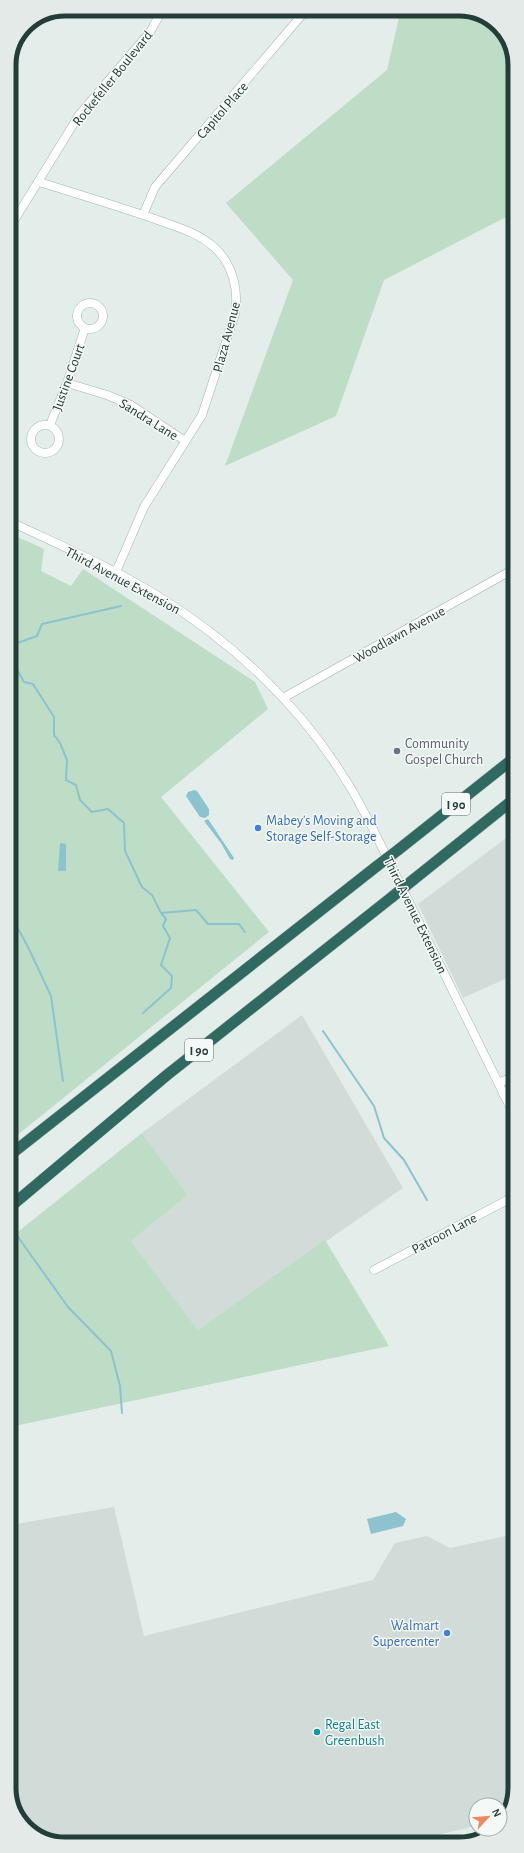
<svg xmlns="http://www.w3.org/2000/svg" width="524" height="1853" viewBox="0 0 524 1853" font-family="'Alegreya Sans',sans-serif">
	<rect width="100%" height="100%" fill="#e3ede9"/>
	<path fill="#d1dcd8" d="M514,832V975L463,998L418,904Z
		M302,1015L403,1188L198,1330L131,1241L188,1195L142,1133Z
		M114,1507L144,1636L373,1580L395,1543L427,1536L450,1548L515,1534V1788L503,1820L500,1821V1805H476V1826L403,1843L61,1844L28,1830L10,1799V1525Z"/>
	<path fill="#bdddc7" d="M401,9H466L496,23L514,54V213L384,280L336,416L225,466L293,280L226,203L387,70Z
		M9,533L44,549L41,571L71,586L83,569L255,682L268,709L161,797L269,932L10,1141Z
		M142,1133L188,1195L131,1241L198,1330L325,1240L389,1346L10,1427V1238Z"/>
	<path fill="#8dc2cf" d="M194,790L197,791L209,809V815L205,818L200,817L186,796L188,792Z
		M208,819L234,858L233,860L230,859L221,843L204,821Z
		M60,843L66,844V871H58Z
		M396,1512L406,1519L403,1526L371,1534L367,1519Z"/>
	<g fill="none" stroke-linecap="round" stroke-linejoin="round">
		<path stroke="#8dc2cf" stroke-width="2" d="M15,666L9,646L37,636L42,624L121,606
			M9,667L15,666L24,682L33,684L54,717V735L60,743L67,760L66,780L76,785L80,800L92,812L108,809L124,823L125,851L142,887L152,895L161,913L196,910L208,924H239L245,932
			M10,914L28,947L51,996L63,1081
			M143,1013L171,988L172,976L161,965L170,938L163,926L166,919L161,913
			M323,1031L374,1106L384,1138L404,1160L427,1200
			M13,1230L68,1307L111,1351L120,1386L122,1413"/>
		<g stroke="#a6b5b0" stroke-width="9">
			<path id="minor" d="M21,37L34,22
				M39,182C78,194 117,206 155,219C176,227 198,232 215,248C233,265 239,290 235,314L202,415L144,507L116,572
				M143,215L155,187L307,9
				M9,229L79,115L150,32L163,9
				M77 316a13 13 0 1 1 26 0a13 13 0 1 1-26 0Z
				M67,383L107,395L131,405L185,441
				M31 439a14 14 0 1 1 28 0a14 14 0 1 1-28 0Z
				M50,425L67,383L85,328
				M9,521C59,545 111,567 158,596C232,642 299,704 345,779C354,792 361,807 369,821L515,1117
				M283,698L514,569
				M498,1083L515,1076
				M503,1094L515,1089
				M374,1270L515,1196"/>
		</g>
		<g stroke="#c1c9c7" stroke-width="11">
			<path id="major" d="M462,1843L476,1840"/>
		</g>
		<g stroke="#c1c9c7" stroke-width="12">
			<path id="highway" d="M398,850L514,758
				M413,880L514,799
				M10,1155L377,866
				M10,1207L167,1075L392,897"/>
		</g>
		<use href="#minor" stroke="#fff" stroke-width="8"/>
		<use href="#major" stroke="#69a095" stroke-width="10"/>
		<use href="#highway" stroke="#306960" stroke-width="11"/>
		<g stroke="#c1c9c7" stroke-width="12" stroke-linecap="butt">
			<path id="highway-bridge" d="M377,866L398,850
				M392,897L413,880"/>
		</g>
		<use href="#highway-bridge" stroke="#306960" stroke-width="11"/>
	</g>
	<circle fill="#6b7280" stroke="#f4f9f7" stroke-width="1.5" cx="397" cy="751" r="4"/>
	<g fill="#3f7fe0" stroke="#f4f9f7" stroke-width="1.5">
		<circle cx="258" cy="828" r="4"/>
		<circle cx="447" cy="1633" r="4"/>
	</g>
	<circle fill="#0f9aa8" stroke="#f4f9f7" stroke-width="1.5" cx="317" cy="1732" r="4"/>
	<g text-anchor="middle" stroke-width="3" stroke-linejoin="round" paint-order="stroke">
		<g fill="#f4f9f7" stroke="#627571" stroke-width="1">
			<rect x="442" y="793" width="28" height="22" rx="3"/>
			<rect x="185" y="1039" width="28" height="22" rx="3"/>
		</g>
		<g font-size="13" font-weight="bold" fill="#233d38">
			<text x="456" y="809">I 90</text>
			<text x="199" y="1055">I 90</text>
		</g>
		<g font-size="14" fill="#233d38" stroke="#f4f9f7">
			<text transform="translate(112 78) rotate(-51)" y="5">Rockefeller Boulevard</text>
			<text transform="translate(222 110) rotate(-49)" y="5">Capitol Place</text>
			<text transform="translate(226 337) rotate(-75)" y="5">Plaza Avenue</text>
			<text transform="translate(68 377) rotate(-70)" y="5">Justine Court</text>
			<text transform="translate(149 419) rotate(32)" y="5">Sandra Lane</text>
			<text transform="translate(123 580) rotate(28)" y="5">Third Avenue Extension</text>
			<text transform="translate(399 634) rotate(-29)" y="5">Woodlawn Avenue</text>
			<text transform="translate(416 915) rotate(64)" y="5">Third Avenue Extension</text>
			<text transform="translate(444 1233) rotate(-28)" y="5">Patroon Lane</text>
		</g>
		<g font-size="14" fill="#5b616d" stroke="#f4f9f7" text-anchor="start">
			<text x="405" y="748">Community<tspan x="405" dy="16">Gospel Church</tspan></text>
		</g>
		<g font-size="14" fill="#366cbe" stroke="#f4f9f7" text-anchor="start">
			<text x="266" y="825">Mabey's Moving and<tspan x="266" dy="16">Storage Self-Storage</tspan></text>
			<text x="439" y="1630" text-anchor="end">Walmart<tspan x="439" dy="16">Supercenter</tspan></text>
		</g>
		<g font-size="14" fill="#0d838f" stroke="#f4f9f7" text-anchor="start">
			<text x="325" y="1729">Regal East<tspan x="325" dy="16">Greenbush</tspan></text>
		</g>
	</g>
	<path d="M0 0H524V1853H0ZM65 16H459A49 49 0 0 1 508 65V1788A49 49 0 0 1 459 1837H65A49 49 0 0 1 16 1788V65A49 49 0 0 1 65 16Z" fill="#e3eae8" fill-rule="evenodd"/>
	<path fill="none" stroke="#233d38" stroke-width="5" d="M65 16H459A49 49 0 0 1 508 65V1788A49 49 0 0 1 459 1837H65A49 49 0 0 1 16 1788V65A49 49 0 0 1 65 16Z"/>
	<g transform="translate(488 1817) rotate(64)"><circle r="19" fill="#f4f9f7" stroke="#a0aeab"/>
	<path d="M0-3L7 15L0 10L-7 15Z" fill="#ed8961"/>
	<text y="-6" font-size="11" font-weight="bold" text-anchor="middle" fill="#233d38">N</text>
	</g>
</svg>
